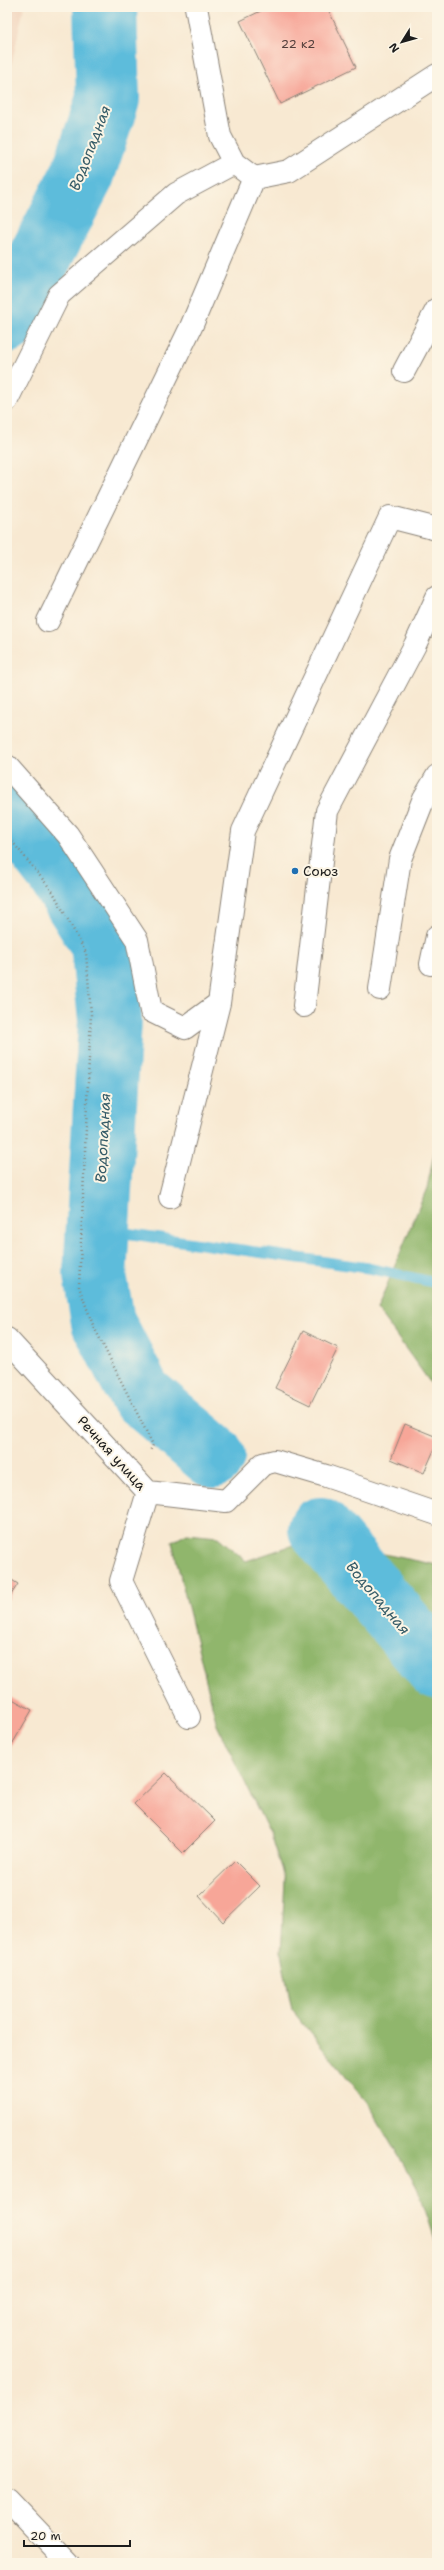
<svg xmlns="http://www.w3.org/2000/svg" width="444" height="2570" viewBox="0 0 444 2570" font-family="'Shantell Sans',sans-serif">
	<rect width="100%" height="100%" fill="#fcf5e5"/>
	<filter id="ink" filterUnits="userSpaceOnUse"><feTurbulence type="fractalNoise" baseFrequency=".025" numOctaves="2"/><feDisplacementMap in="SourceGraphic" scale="8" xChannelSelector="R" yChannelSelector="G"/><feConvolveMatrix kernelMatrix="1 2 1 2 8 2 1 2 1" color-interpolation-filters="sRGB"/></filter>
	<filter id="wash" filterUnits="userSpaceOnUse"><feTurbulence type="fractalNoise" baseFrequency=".012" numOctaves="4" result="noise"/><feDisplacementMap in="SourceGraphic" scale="16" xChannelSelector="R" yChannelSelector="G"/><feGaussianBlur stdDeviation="0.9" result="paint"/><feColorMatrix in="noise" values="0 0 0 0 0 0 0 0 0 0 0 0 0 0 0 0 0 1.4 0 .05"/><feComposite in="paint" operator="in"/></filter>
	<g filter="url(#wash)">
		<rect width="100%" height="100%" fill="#f8e9d2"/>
		<path fill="#f2d5be" d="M7,7H24L7,85Z"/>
		<path fill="#90b66c" stroke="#566944" d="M437,1139V1392L377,1309L427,1188Z
			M187,1534L218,1537L246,1561L311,1539L437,1565V2245L418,2189L367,2102L292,2010L281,1954L285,1880L270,1834L217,1725L172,1542Z"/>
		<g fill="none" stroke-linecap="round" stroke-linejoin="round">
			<path stroke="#5dbcdb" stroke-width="11" d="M97,1229L368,1268L437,1283"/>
			<path stroke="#5dbcdb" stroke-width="64" d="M7,321L83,174L108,99L105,7
				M7,807L56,870L102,943L110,1020L95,1275L103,1322L140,1394L213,1456
				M320,1529L437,1667"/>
		</g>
		<g id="blocks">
			<path fill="#f7a698" d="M269,7H327L356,67L280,104L240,21Z
				M303,1331L338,1348L310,1405L275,1388Z
				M405,1424L437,1437V1443L424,1473L391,1459Z
				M7,1577L18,1584L7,1601Z
				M7,1696L32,1710L7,1753Z
				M166,1773L215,1821L183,1853L134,1804Z
				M235,1861L260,1886L223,1922L199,1896Z"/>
		</g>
	</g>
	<g filter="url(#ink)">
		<use href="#blocks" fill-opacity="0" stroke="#8a8277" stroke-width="1"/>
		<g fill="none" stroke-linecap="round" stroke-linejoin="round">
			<g stroke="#8a8277" stroke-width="24">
				<path id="minor" d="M196,7L220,136L234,163L254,178L289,171L437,75
					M404,371L437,309
					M7,400L59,295L176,194L234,163
					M48,621L191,327L254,178
					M7,766L68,835L137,940L151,1011L185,1028L219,1003L243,831L390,517L437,529
					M431,964L437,936
					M380,989L400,859L424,798L437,776
					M304,1006L327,811L415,645L437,597
					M170,1197L219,1003
					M7,1339L148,1492L121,1581L189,1717
					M148,1492L226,1501L263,1464L275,1461L326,1476L437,1514
					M7,2499L68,2563"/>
			</g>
			<path stroke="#8a8277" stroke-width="2.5" stroke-dasharray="1 3" stroke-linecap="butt" d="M7,835L53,892L86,953L91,1014L79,1287L93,1325L153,1445L150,1451"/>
			<use href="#minor" stroke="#fff" stroke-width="22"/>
		</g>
	</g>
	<circle fill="#1f6fb2" stroke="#fcf5e5" stroke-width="1.5" cx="295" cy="871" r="4"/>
	<g text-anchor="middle" stroke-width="4" stroke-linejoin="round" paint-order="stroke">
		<g font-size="12" fill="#533e3b">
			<text x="298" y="48">22 к2</text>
		</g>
		<g font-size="14" fill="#1c1c1c" stroke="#fcf5e5" text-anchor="start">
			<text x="303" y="876">Союз</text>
		</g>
		<g font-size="14" fill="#1c1c1c" stroke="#fcf5e5">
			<text transform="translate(112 1453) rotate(48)" y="5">Речная улица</text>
		</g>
		<g font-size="15" font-style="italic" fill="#365c68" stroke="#fcf5e5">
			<text transform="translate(90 148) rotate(-69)" y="5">Водопадная</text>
			<text transform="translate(103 1138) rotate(-87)" y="5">Водопадная</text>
			<text transform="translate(378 1598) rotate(50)" y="5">Водопадная</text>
		</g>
	</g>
	<rect width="444" height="2570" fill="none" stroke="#fcf5e5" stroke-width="24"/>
	<g transform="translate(402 42) rotate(233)" stroke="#fcf5e5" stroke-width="3" paint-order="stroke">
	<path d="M0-3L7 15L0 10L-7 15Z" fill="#1c1c1c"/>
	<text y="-6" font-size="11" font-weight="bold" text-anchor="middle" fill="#1c1c1c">N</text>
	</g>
	<path d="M24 2540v6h106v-6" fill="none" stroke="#1c1c1c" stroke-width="2"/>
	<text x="30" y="2540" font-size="12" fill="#1c1c1c" stroke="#fcf5e5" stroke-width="3" paint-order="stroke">20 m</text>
</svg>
